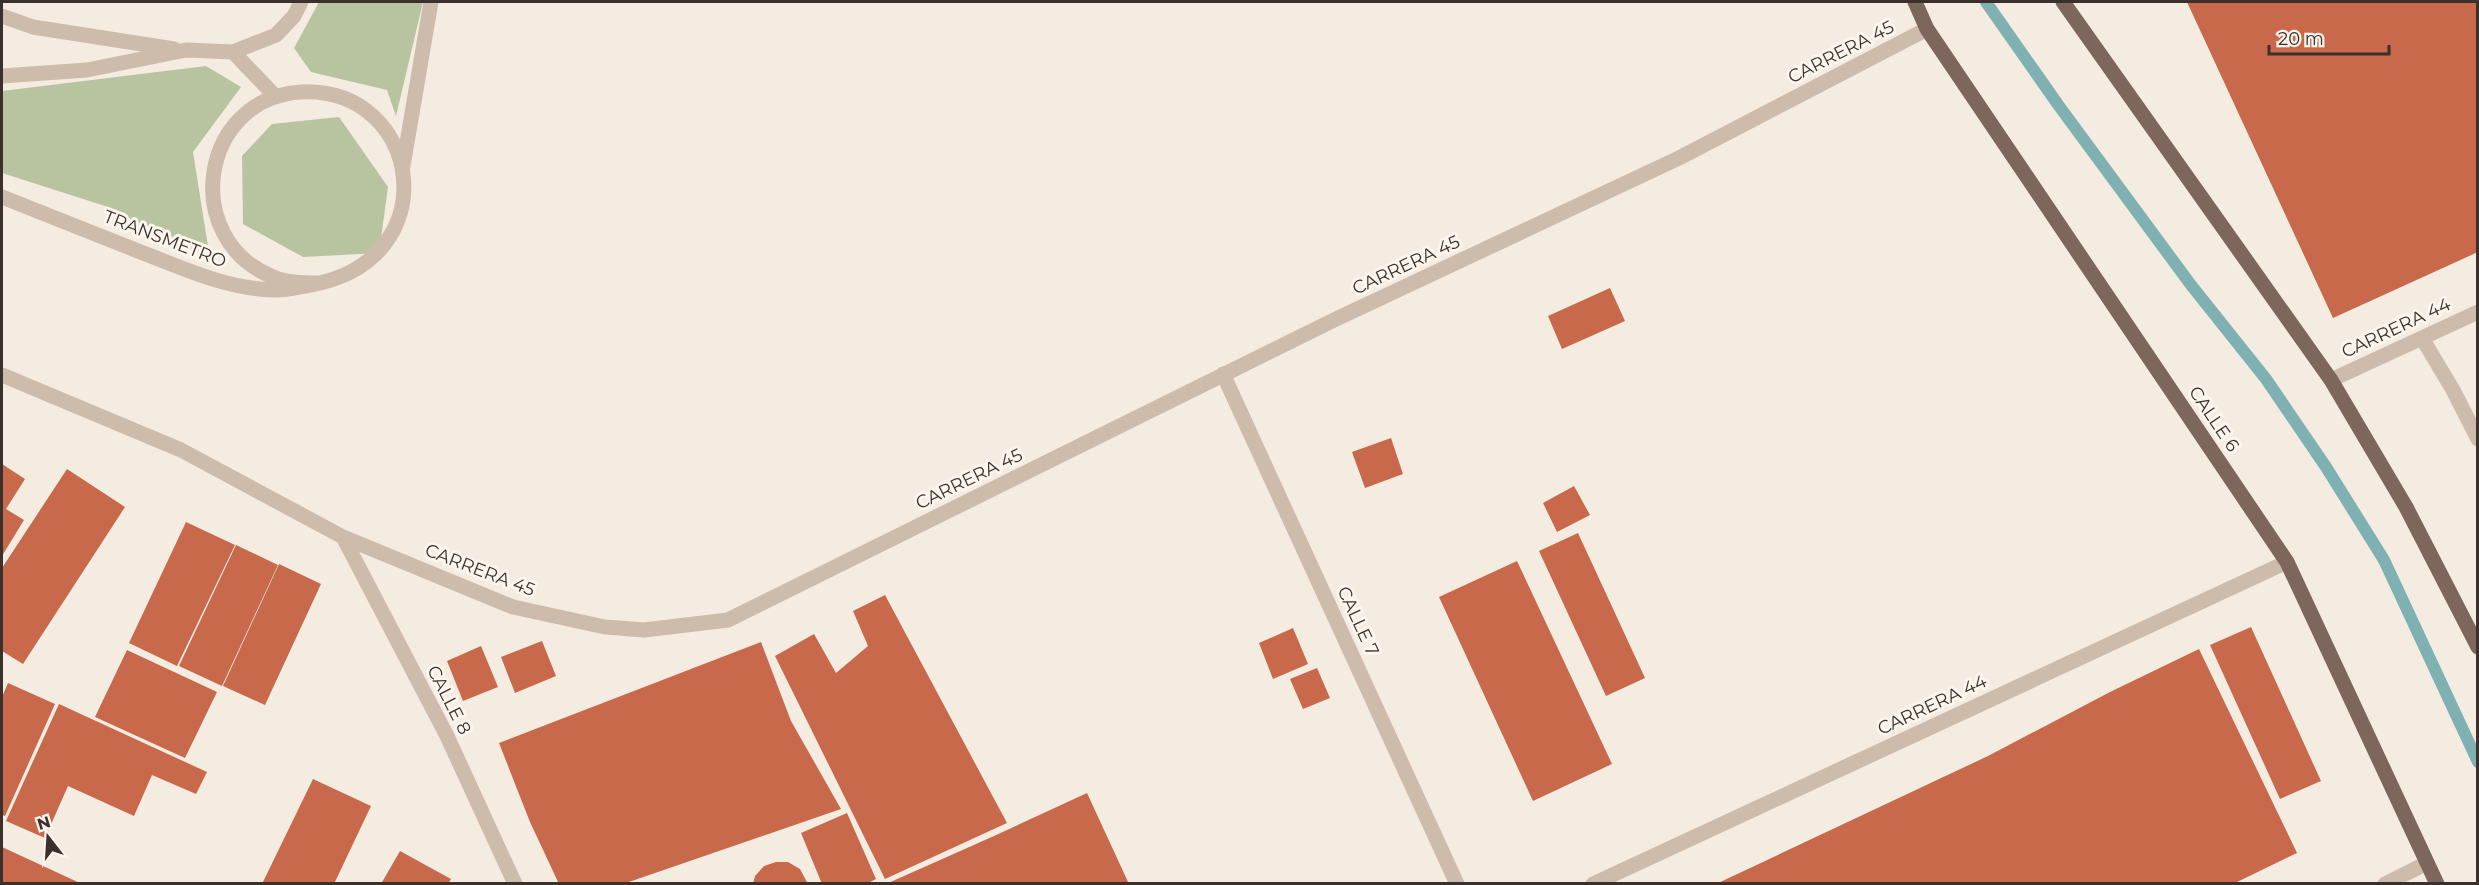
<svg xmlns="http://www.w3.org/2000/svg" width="2479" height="885" viewBox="0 0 2479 885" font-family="Montserrat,sans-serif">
	<rect width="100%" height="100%" fill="#f4ebe1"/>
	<path fill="#b8c4a0" d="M319,2H423L396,116L387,90L311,72L294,48Z
		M206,66L241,87L193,152L210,259L105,206L2,173V91Z
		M339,117L388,187L379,253L303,257L243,224L242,156L272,124Z"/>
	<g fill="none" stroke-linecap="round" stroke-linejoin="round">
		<path stroke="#7fb0b2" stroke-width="12" d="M1986,2L2059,106L2191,285L2266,379L2326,467L2384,560L2478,762"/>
	</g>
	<path fill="#c8694b" d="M2187,2H2478V252L2333,318Z
		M1610,288L1625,321L1562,349L1548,316Z
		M1391,438L1403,474L1365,488L1352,452Z
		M2,464L25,479L6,509L24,520L2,556Z
		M67,469L125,507L23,664L2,651V568Z
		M1574,486L1590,515L1557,532L1543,503Z
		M186,522L235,545L177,666L129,643Z
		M1578,533L1645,678L1606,696L1539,551Z
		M236,545L278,565L222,686L179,666Z
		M1517,561L1612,764L1533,801L1439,597Z
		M279,564L321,584L265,705L223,686Z
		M885,595L1007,823L885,879L775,656L814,634L836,673L868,646L853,611Z
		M2251,627L2321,781L2280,799L2210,645Z
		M1293,628L1308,664L1273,679L1259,643Z
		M542,641L556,676L515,693L501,657Z
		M761,642L791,721L841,809L623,884H559L530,822L499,743Z
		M481,646L498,687L463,701L447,661Z
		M2199,649L2297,853L2233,884H1716L1988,756L2110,692Z
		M127,650L217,692L185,758L95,717Z
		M1317,668L1330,698L1303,709L1290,679Z
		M8,683L55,704L5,816L2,815V697Z
		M59,704L207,772L196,794L152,775L134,816L68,786L45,838L6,821Z
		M313,779L371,806L334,884H262Z
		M1087,793L1129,884H886L994,836Z
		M847,813L876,879L866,884H822L801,833Z
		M2,847L82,884H2Z
		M400,851L451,879L448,884H381Z
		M776,862H788L800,869L808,884H753L755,876L764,866Z"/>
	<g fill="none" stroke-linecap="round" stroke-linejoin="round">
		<path stroke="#cdbbac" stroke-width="15" d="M2,16L33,27L174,49
			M233,52L276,97
			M2,76L87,70L186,50L233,52L276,35L294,16L301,2
			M403,166L431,2
			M2,197C47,215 92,233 138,251C183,268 228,290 277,290C288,290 299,287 310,285C450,261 422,86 301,92C200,98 179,239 273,277C287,283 304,283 319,283
			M2422,338L2453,390L2478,439
			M1223,374L1457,884
			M2,375L181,450L343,537L513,607L605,627L644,630L728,620L1334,320L1679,158L1927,29
			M2331,380L2478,312
			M343,537L447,736L515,884
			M1593,884L2287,562
			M2385,884L2427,863"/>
		<path stroke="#7d675c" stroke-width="15" d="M1915,2L1927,29L2287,562L2437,884
			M2063,2L2331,380L2406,507L2478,647"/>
	</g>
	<g text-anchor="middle" stroke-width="6" stroke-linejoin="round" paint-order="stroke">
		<g font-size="18" fill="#3b302b" stroke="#fbf5ee">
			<text transform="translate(1841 52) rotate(-27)" y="6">CARRERA 45</text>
			<text transform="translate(165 239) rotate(21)" y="6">TRANSMETRO</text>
			<text transform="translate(1406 265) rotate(-25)" y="6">CARRERA 45</text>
			<text transform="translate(2396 328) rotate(-25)" y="6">CARRERA 44</text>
			<text transform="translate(2214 419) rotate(56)" y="6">CALLE 6</text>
			<text transform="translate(969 479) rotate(-26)" y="6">CARRERA 45</text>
			<text transform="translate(480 570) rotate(21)" y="6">CARRERA 45</text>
			<text transform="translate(1358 621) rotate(65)" y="6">CALLE 7</text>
			<text transform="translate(449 700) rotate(63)" y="6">CALLE 8</text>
			<text transform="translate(1932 705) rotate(-25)" y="6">CARRERA 44</text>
		</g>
	</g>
	<rect width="2479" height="885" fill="none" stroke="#3b302b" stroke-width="6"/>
	<g transform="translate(48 837) rotate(343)" stroke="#fbf5ee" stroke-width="4.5" paint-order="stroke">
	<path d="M0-4.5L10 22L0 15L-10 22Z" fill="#3b302b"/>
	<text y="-9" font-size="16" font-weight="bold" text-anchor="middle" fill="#3b302b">N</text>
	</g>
	<path d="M2269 45v9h120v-9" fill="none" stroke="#3b302b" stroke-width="3"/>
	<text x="2278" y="45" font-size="18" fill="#3b302b" stroke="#fbf5ee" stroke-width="4.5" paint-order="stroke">20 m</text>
</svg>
